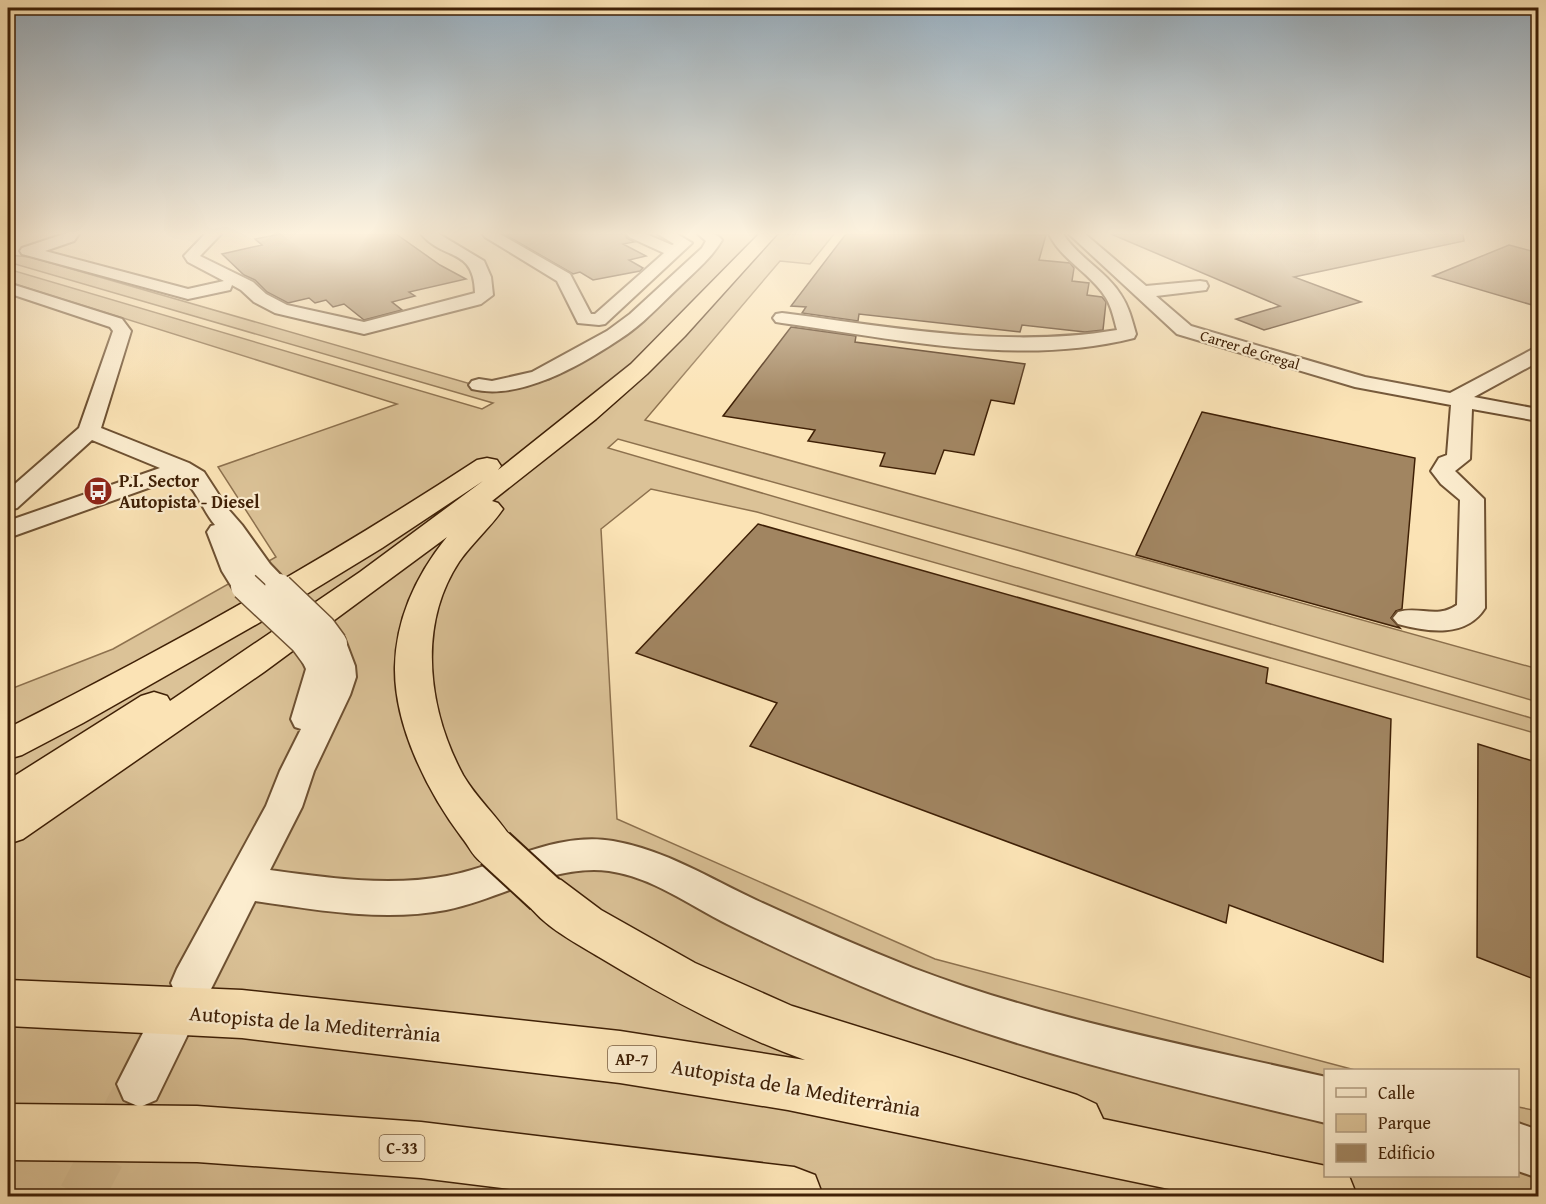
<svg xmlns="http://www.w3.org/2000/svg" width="1546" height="1204" viewBox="0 0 1546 1204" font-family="'Gentium Book Plus',serif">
	<rect width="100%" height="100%" fill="#fbe3b5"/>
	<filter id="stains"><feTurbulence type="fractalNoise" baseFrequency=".00333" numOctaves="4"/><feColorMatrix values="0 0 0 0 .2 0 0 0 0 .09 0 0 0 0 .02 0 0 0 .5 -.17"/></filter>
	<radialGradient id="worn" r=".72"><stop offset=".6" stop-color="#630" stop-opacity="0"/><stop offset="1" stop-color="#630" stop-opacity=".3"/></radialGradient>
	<path fill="#dbc297" stroke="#8d714e" stroke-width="1.5" d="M718,234H834L810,264L780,261L645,420L1538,669V702L1017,550L618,439L608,448L1538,720V734L757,512L651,489L601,529L617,819L935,959L1355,1070H1326V1176H1518V1107L1538,1111V1196H8V690L113,649L276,557L218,467L397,404L8,282V269L482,409L493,403L8,262V255L30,257L495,391L549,380L623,336L719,244Z"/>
	<path fill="#a18561" stroke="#3f2006" stroke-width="1.5" d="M280,234H396L440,265L466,279L409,292L415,296L392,302L402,310L364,320L344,304L333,307L326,300L315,303L309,298L288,303L267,292L255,280L244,275L222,254L262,245L255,239Z
		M504,234H625L627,238L634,242L623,244L646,256L629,260L643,268L640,271L593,280L580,272L573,274Z
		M846,234L1046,235L1039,260L1070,263L1074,268L1072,281L1089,283L1087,295L1102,297L1106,302L1103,330L1085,332L1022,325L1020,332L859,314L858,321L802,313L806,307L791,306Z
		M1111,234H1463L1464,241L1294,277L1361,302L1264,330L1236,319L1280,306Z
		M1509,245L1539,253V307L1433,276Z
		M791,327L856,336L855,342L1025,364L1014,404L991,400L974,455L944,450L935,474L880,466L885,453L808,441L815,430L723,416Z
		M1202,412L1415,458L1402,609L1396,611L1391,618L1400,628L1136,555Z
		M758,524L1268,668L1266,683L1391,719L1383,962L1229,905L1226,923L750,746L777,703L636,653Z
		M1478,744L1539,763V981L1477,957Z"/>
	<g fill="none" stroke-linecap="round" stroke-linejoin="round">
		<path stroke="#d5bc92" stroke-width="45" stroke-dasharray="45 22" stroke-linecap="butt" d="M81,1196L140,1084"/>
		<g stroke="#6e5132" stroke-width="4">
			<path id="minor" d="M64,234H79L74,241L45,251L188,289L224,281L188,262L184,256L205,234H221L200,256L253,282L266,294L287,305L364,322L475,293C474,247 444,261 421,234H439L484,261L491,277L493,295L481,304L364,334L275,313L254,302L241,290L232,285L230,290L188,299L22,254L20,251L22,248Z
				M483,234H500L570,274L591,314H595L664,253L629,237L627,234H646L672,245L674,244L658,234H677L692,243L605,324L599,325L578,323L557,281L485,237Z
				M698,234C707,234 716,232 722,240C711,259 694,272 679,287C660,305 642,325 620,339C581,365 520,401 472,389L469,385L472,381L479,379L492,381L532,372L607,331L630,314L702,248L706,241Z
				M1049,234H1063C1079,258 1106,271 1121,295C1129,307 1132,320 1136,334L1134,338C1019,367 897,339 782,323L776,322L773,318L776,314L782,313C893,327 1004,349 1117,330C1114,319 1112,308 1106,298C1091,273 1061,260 1049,234Z
				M1069,234H1085L1146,286L1200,281L1206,282L1208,286L1206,290L1156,296L1191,326L1365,377L1450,393L1531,350L1538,348V362L1474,397L1538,409V421L1472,409L1470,459L1455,471L1484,499L1485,608C1466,638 1428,632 1398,624L1393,618L1398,612C1420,606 1437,619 1457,605L1460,500L1441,484L1431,471L1439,458L1447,455L1451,405L1355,387L1177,334Z
				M8,283L122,319L131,331L101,428L189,463L204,472L228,509L242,525L270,564L293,588L289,594C273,598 267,592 256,581L259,586L255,592L245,594L235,592L222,571L207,532L211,526L215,525C202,510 197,488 179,477L8,538V521L160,468L92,440L17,508L8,510V490L79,428L113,331L110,327L8,293Z
				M333,634L344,637L355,666L356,677L350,695L314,771L302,807L270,870C328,878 389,887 447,876C502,866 555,831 613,841C665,850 709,878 756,900C808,924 860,947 913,968C1046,1019 1187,1045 1326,1077V1123C1179,1088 1032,1055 892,999C836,976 781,951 727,924C689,905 652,877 609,871C552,864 501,899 446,910C383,922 317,910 255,901L207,997L192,1002L177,997L171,983L177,969L266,806L280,771L301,729L295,727L291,719L306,669L300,656L304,649L319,647L318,644L322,637Z
				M167,1011L183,1017L189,1032L156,1100L140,1107L124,1100L117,1084L151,1017Z
				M1518,1123L1538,1130V1178L1518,1171Z"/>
		</g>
		<g stroke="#3f2006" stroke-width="3">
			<path id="highway" d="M759,234H777L685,336L647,374L596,419L492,501L498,503L503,509C490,528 472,543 459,562C417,626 428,710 463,775C478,801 503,821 517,848L510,860C500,864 490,867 480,861C473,856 468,845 463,839C428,793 394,726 395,667C396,618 417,574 447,537L264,672L23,839L8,844V780L141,696L154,692L167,696L170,701L360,572L483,481L382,548L264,620L83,723L22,755L8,759V728C169,647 326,559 477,460L487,458L497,460L501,466L498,470L631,364Z
				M545,875L561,880L601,910L695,963L792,1006L1077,1095L1096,1104L1103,1119L1326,1166V1176H1349L1357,1196H1203L788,1110L620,1083L242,1038L8,1026V980L242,990L620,1031L805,1060C733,1034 665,997 599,957C573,941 536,923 522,894L529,880Z
				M8,1104L197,1106L421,1122L794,1167L815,1175L823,1196H567L421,1178L197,1162L8,1160Z"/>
		</g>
		<path stroke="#3f2006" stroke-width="2" stroke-dasharray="1 1.5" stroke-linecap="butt" d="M785,234H802"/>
		<use href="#minor" fill="#fcedcf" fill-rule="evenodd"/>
		<use href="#highway" fill="#fbe3b5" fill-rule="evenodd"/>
		<g stroke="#6e5132" stroke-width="31" stroke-linecap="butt">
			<path id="minor-bridge" d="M245,586L304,641L315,656
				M279,588L322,629L333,644"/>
		</g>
		<g stroke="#3f2006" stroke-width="44" stroke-linecap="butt">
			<path id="highway-bridge" d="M495,848L545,894"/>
		</g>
		<use href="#minor-bridge" stroke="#fcedcf" stroke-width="28"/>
		<use href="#highway-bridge" stroke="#fbe3b5" stroke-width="40"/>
	</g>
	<linearGradient id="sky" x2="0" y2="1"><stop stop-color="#96acbc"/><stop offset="0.58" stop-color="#fdf2de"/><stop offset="1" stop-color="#fdf2de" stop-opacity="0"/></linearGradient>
	<rect width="1546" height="402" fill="url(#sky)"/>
	<defs>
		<g id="bus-disc" transform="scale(1.5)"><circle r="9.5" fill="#8f2418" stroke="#fcedcf"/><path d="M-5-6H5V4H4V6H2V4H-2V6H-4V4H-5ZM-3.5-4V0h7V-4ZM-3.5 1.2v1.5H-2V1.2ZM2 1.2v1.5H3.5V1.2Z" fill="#fff"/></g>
	</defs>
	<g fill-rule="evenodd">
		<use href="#bus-disc" x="98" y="491"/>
	</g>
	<g text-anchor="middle" stroke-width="4.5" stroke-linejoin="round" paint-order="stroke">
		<g font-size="15" fill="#3f2006" stroke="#fcedcf">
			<text transform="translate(1250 350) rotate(17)" y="5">Carrer de Gregal</text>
		</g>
		<g fill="#fcedcf" stroke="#785e42" stroke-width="1.5">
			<rect x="608" y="1046" width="48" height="26" rx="4.5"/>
			<rect x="379.5" y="1135" width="45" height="26" rx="4.5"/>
		</g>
		<g font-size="16" font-weight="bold" fill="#3f2006">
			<text x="632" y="1065">AP-7</text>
			<text x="402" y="1154">C-33</text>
		</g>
		<g font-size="18" font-weight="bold" fill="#3f2006" stroke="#fcedcf" text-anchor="start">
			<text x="119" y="487">P.I. Sector<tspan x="119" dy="21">Autopista - Diesel</tspan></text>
		</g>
		<g font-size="21" fill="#3f2006" stroke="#fcedcf">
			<text transform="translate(315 1024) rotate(5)" y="7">Autopista de la Mediterrània</text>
			<text transform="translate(796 1088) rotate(10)" y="7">Autopista de la Mediterrània</text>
		</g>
	</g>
	<rect width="1546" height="1204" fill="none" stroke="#fbe3b5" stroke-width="30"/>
	<rect x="9" y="9" width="1528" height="1186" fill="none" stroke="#3f2006" stroke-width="3"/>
	<rect x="15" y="15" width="1516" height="1174" fill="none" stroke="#3f2006" stroke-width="1.5"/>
	<rect x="1324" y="1069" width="195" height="108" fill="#fcedcf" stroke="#b09b7f" stroke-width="1.5"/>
	<rect x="1336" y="1088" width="30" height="9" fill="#fcedcf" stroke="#b09b7f" stroke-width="1.5"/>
	<text x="1378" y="1099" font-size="18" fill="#3f2006">Calle</text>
	<rect x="1336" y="1114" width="30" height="18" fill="#dbc297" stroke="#b09b7f" stroke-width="1.5"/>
	<text x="1378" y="1129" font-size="18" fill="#3f2006">Parque</text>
	<rect x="1336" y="1144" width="30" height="18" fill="#a18561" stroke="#b09b7f" stroke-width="1.5"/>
	<text x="1378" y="1159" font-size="18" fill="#3f2006">Edificio</text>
	<rect width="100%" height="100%" filter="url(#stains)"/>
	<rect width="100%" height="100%" fill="url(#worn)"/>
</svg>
